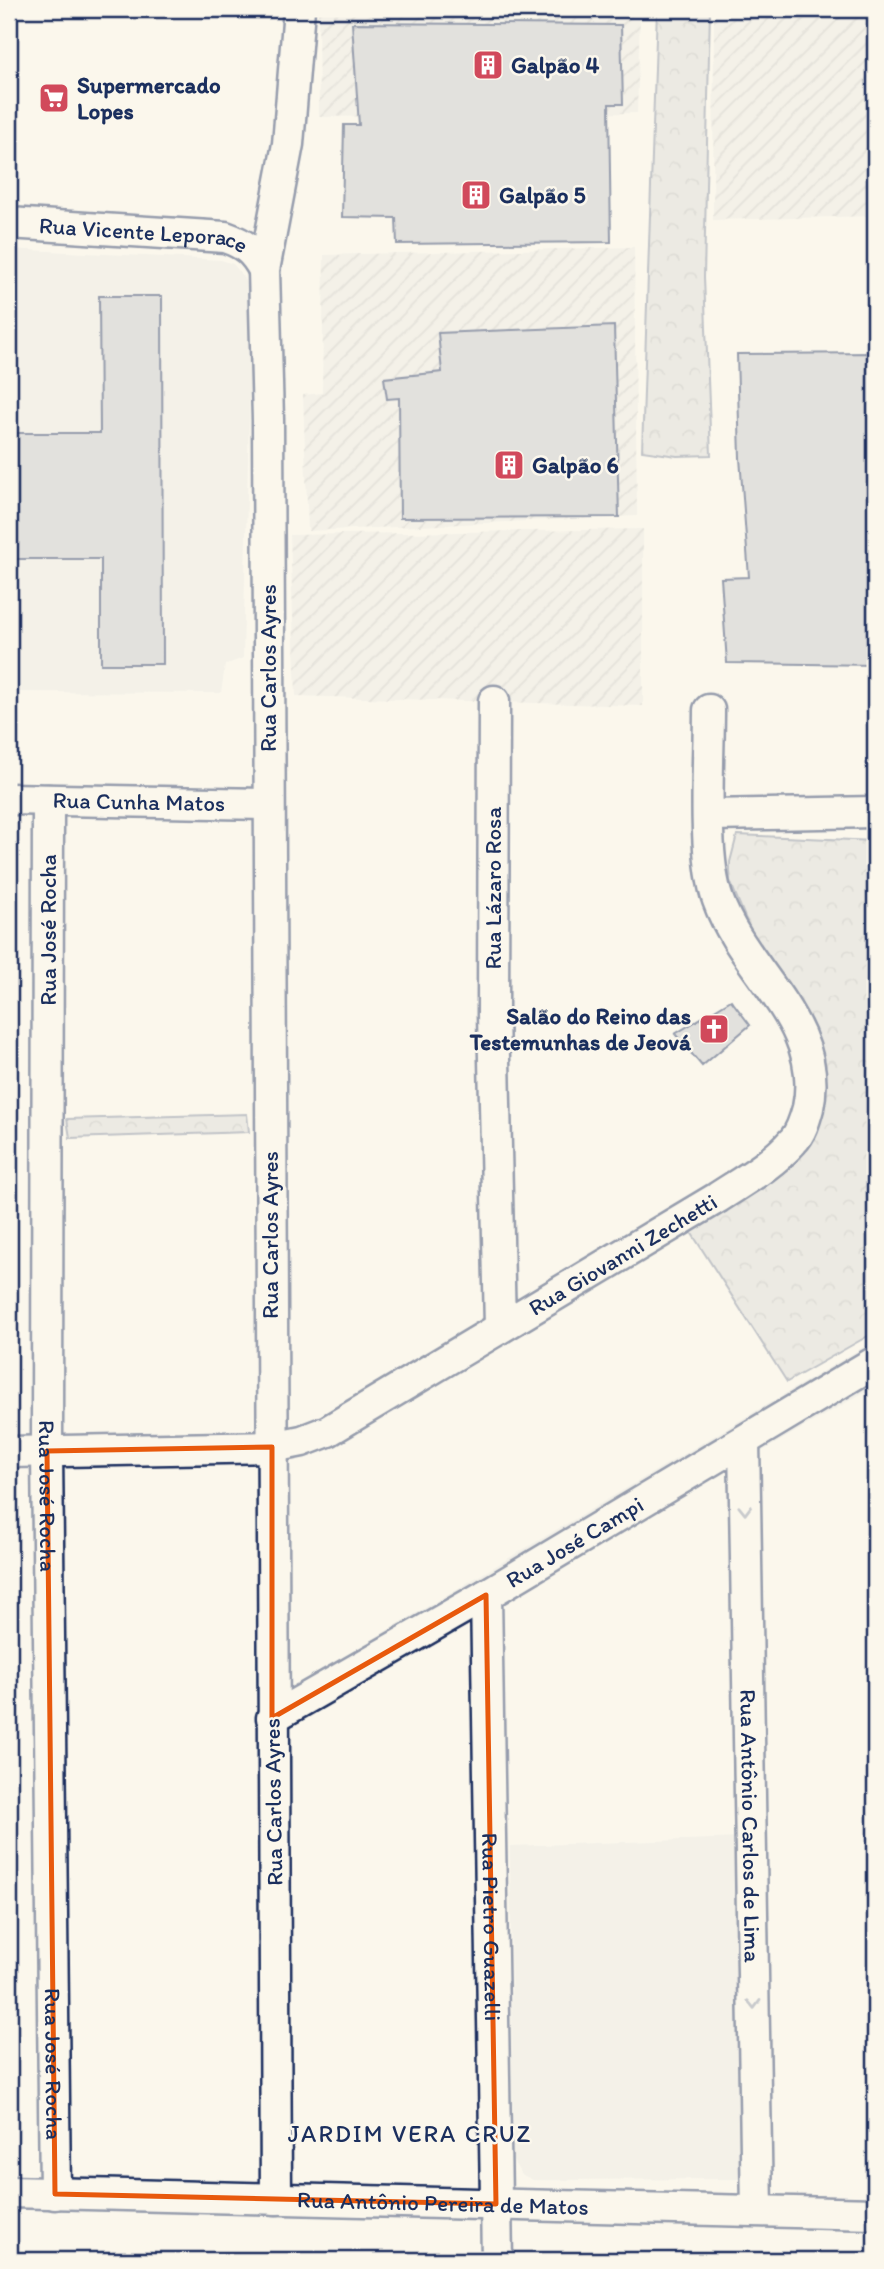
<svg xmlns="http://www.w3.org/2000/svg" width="884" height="2269" viewBox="0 0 884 2269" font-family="Itim,sans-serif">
	<defs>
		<pattern id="industrial-furrows" width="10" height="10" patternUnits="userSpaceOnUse" patternTransform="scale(1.75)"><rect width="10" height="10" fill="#eae8e2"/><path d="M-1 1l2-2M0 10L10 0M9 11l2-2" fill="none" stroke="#c8c7c4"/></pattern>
		<pattern id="forest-crowns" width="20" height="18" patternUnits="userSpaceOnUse" patternTransform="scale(1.75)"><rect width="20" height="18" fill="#dadad7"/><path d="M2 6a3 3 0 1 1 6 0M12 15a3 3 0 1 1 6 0" fill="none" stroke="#babbbb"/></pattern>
	</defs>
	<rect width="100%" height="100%" fill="#fbf7ec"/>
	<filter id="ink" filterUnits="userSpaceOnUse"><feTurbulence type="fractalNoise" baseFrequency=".0143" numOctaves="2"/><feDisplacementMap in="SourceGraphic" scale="14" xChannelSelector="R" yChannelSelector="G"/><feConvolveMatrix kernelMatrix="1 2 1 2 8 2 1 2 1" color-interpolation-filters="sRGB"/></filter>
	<g filter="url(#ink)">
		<path fill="#eae8e2" d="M9,249L221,260L233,264L244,277L252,296L243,658L225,665L221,693L9,692Z
			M875,1340V1386L377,1674L351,1652Z
			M742,1838L745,2179L533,2180L521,2174L513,2161L510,1846Z"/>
		<path fill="url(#industrial-furrows)" d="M318,9L640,13L637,113L319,117Z
			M875,15V216L713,220L714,19Z
			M634,247L637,516L308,531L303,395L322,393L324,255Z
			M643,529V706L296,696L290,535Z"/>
		<path fill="url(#forest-crowns)" stroke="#7a849a" stroke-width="2" d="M657,9H710L704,277L711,455L677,456L642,451Z
			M737,835L875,841V1332L787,1382L689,1229L795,1157L818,1041L806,1014L751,932L730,881V862Z
			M247,1114L249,1132L70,1138L67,1119Z"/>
		<path fill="#c3c5c9" stroke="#1b2f5e" stroke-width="2" d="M352,23L621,25L623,104H609L611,242L397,244L396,218L342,217L344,125H359Z
			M99,296H162L163,664H101V559H9V433H100Z
			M614,326L619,517L400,518L399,398L387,399L384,378L442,372L438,333Z
			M875,353V665L727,663L721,578L749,577L740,458L737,354Z
			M731,1000L750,1025L702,1066L675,1034Z"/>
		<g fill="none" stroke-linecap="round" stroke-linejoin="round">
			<g stroke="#1b2f5e" stroke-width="35">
				<g id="minor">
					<path id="s1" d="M9,223L225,237C245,244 254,251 264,270"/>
					<path d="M494,701L493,1014L500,1327"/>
					<path id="s2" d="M9,799L268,804"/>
					<path id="s3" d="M48,800L47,1451L55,2194"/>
					<path d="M710,815L875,812"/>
					<path id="s4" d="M744,1441L757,2210"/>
					<path id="s5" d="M9,1452L272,1447L302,1441L328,1431L717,1198C743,1181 772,1165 793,1141C801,1133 805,1119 808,1108C826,1023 744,973 718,900C702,857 709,760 709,710"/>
					<path id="s6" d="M486,1595L497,2260"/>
					<path id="s7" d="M272,1718L486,1595L875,1362"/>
					<path id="s8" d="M9,2192L875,2214"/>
					<path d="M276,2199L268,420L264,270L288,144L299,9"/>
				</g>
			</g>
			<use href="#minor" stroke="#fbf7ec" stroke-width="30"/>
		</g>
		<defs><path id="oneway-chevron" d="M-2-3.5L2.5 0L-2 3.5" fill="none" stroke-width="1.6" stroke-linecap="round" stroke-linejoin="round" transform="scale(1.75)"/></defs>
		<g stroke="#8b93a5">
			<use href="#oneway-chevron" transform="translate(745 1510) rotate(89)"/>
			<use href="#oneway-chevron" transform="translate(754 2004) rotate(89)"/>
		</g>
	</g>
	<path d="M0 0H884V2269H0ZM272,1447V1718L486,1595L496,2204L55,2194L47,1451Z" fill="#fbf7ec" fill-opacity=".55" fill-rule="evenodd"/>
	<path fill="none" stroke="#e8590c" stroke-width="5" stroke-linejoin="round" d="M272,1447V1718L486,1595L496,2204L55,2194L47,1451Z"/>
	<defs>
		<g id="building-square" transform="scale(1.575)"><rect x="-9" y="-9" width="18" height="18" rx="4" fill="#d1495b" stroke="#fbf7ec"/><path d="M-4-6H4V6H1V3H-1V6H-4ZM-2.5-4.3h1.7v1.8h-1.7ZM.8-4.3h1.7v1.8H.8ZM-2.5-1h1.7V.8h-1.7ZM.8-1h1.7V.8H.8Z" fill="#fff"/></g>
		<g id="supermarket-square" transform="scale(1.575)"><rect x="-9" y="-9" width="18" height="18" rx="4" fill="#d1495b" stroke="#fbf7ec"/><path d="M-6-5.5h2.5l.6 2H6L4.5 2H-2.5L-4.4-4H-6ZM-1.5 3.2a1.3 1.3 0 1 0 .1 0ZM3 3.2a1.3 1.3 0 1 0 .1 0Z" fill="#fff"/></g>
		<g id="church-square" transform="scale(1.575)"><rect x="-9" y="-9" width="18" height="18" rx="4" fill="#d1495b" stroke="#fbf7ec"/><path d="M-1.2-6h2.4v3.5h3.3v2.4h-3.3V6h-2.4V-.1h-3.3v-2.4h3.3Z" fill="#fff"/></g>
	</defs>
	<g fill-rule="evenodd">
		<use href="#building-square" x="488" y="65"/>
		<use href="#supermarket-square" x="54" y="98"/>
		<use href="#building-square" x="476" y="195"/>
		<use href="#building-square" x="509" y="465"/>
		<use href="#church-square" x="714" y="1029"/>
	</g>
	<g text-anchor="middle" stroke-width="5" stroke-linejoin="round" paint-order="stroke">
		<g font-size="23" font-weight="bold" fill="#1b2f5e" stroke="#fbf7ec" text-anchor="start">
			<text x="511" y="73">Galpão 4</text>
			<text x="77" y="93">Supermercado<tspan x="77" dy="26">Lopes</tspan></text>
			<text x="499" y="203">Galpão 5</text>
			<text x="532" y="473">Galpão 6</text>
			<text x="691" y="1024" text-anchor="end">Salão do Reino das<tspan x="691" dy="26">Testemunhas de Jeová</tspan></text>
		</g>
		<g font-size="23" fill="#1b2f5e" stroke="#fbf7ec">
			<text dy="8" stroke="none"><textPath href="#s1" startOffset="135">Rua Vicente Leporace</textPath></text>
			<text transform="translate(268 668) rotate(-90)" y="8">Rua Carlos Ayres</text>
			<text dy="8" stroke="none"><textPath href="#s2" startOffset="130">Rua Cunha Matos</textPath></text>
			<text transform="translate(493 888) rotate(-90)" y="8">Rua Lázaro Rosa</text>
			<text transform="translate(48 930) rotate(-90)" y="8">Rua José Rocha</text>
			<text transform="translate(270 1235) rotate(-90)" y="8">Rua Carlos Ayres</text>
			<text dy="8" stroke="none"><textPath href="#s5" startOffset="665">Rua Giovanni Zechetti</textPath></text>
			<text dy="8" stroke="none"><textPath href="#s3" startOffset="696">Rua José Rocha</textPath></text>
			<text dy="8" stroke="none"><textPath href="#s7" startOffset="350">Rua José Campi</textPath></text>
			<text transform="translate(273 1802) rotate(-91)" y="8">Rua Carlos Ayres</text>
			<text dy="8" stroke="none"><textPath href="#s4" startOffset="385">Rua Antônio Carlos de Lima</textPath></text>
			<text dy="8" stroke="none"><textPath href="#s6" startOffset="332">Rua Pietro Guazelli</textPath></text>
			<text dy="8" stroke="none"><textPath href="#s3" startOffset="1264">Rua José Rocha</textPath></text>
			<text dy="8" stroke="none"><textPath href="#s8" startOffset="434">Rua Antônio Pereira de Matos</textPath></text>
		</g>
		<g font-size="24" letter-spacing="2" fill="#1b2f5e" stroke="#fbf7ec">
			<text x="410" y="2142">JARDIM VERA CRUZ</text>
		</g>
	</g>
	<rect width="884" height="2269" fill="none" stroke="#fbf7ec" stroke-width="35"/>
	<rect x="18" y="18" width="849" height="2234" fill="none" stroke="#1b2f5e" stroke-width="2.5" filter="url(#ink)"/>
</svg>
